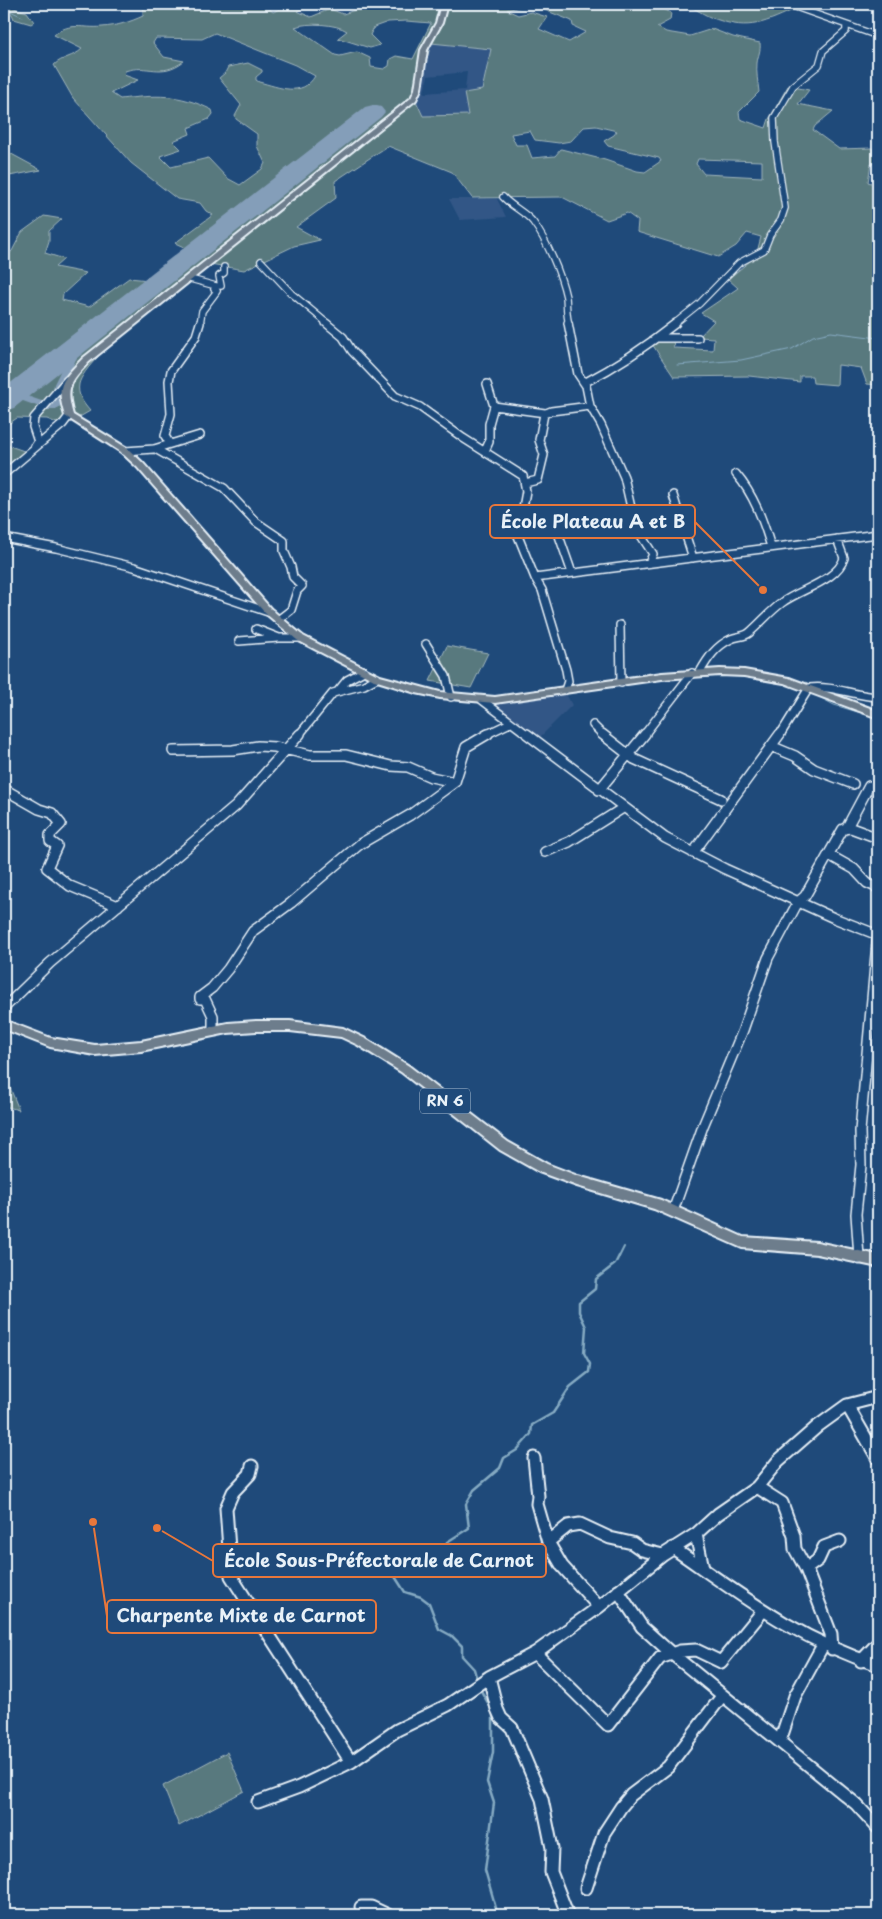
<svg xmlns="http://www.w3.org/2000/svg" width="882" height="1919" viewBox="0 0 882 1919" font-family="'Playpen Sans',sans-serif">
	<rect width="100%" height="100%" fill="#1f4a7a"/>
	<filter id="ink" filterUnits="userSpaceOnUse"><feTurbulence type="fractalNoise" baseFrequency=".02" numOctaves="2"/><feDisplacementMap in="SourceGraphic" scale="10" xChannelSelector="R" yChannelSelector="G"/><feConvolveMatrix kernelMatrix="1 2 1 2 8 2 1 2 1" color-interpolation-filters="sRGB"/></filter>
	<g filter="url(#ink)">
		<path fill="#315686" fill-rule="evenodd" d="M431,43L492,49L481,90L468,115L423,117L416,101ZM467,72L465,90L424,93L428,76Z
			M449,199H497L506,217L460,220Z
			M565,692L572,705L537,740L488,702Z"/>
		<path fill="#59797e" stroke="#a0b5bb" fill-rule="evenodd" d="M148,4H263L273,12L280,9L281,6L277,4H314L297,11L311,17L330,9L343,14L373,4H657L660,7L671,13L670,20L657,27L666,32L690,36L712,29L733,37L760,43C761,51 758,55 757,63C756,73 758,82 759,92L739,112L740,119L766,128L769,119L788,86L809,90L798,104L833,111L815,126L813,130L839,149L872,148L873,155L878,156V164H871L868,182L878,185V385L867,384L861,368L838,365L837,385L813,383L812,376H800V382L749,376L674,377L652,344L657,340H673L674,348L713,350L714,338L699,337L714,321L701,313L738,288L728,279L756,256L761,237L747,233L736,246L718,257L637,232L638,221L627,213L607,220L562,197L472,198L452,172L388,146L335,181L336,198L296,227L320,240L294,246L244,270L210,264C183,286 86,355 79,384C77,395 83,403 90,411L64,426L47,419L17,418L4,427V259L12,251L22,232L44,216L62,219L49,231V241L45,253L64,259L55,267L86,273L63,294L62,300L89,307L129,278L149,280L186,248L175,243L213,215L206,211L200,203L177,199L131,163L73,98L54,65C62,57 74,57 82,49L54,35C70,21 83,29 102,27C117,26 130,22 143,16V5ZM530,4L572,21L573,26L586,32L569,42L539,29L547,17L531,12L518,15L507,10ZM406,21L431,23L413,59L396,56L390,59L389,66L384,69L371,67L370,58L357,52L340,56L335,55L295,27C307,22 337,24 347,31L338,38L370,48L380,45L370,35L374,27L388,22ZM215,33L295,65L315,76C302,98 279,87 259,82L256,80V77L262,72V70L248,63L228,67L225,73L219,78L241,105L235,116L236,119L257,134V146L265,163L262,169L240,185L227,178L208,158L171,167L160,156L181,149L173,141L190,134L188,128L209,119L213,114L212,110C178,93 156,95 120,99L111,93L138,80L124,75L125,71C149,63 160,79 184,61L164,57L153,43L156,38L202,39ZM431,43L491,49L482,90L464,93L468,115L423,116L416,101ZM596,126L617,131L614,135L604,141L608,146L659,158L661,161L645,172L637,171L605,160L561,149L555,156L532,158L527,145H516L511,134L530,131L535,140L559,143L571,141L584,127ZM698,159L762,161V177L704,174L696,164Z
			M681,4H782L793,10C760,25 746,31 710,17C701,13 692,6 681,4Z
			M4,5L27,12L34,22L31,24L14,19L12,14L4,12Z
			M4,150L41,170L4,177Z
			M4,444L27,452L10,465L4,462Z
			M447,646L488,653L471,688L430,681Z
			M4,1081L9,1085L19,1110L4,1106Z
			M227,1752L244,1791L179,1826L163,1786Z"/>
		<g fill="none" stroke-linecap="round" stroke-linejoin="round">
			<path stroke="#86abc3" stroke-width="1" d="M4,8L23,17
				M677,365L741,360L792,349L813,336L831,332L878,338
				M810,692L834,705L878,718"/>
			<path stroke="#86abc3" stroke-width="2" d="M619,1257L624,1247"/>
			<path stroke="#86abc3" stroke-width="2.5" d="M477,1680L474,1669L462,1656V1646L452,1636L439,1629L429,1603L421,1597L405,1592L392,1572L403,1560L434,1555L444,1549L447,1542L469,1528L466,1504L474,1490L500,1468L504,1458L517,1450L531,1434L532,1425L553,1413L570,1387L589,1372L590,1364L584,1353L586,1327L579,1312V1302L595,1289L596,1279L615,1264L619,1256
				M480,1689L491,1708
				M493,1713V1752L487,1782L494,1803L485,1870L498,1915"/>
			<path fill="#849eb9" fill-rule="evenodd" d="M79,340L84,343L64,384L63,403L56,410H48L9,396L7,394L13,391L50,404L54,384L74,343Z"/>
			<path fill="#849eb9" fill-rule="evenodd" d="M373,105L381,107L385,112L381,117L14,408L4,411V388L365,107Z"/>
			<g stroke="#e8f1f8" stroke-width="8">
				<path id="minor-far3" d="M787,4L878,36
					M503,197C512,207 525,212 533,222C547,241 561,274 566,297C567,306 566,315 569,324
					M261,261L291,293L328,324
					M190,279L216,286
					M200,324L202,311L217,291L214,289L216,286H221L219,276L224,273V267
					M674,324L699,304L739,263L764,250L770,235L781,220L785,208L775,142L774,118L793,86L819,65L823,51L846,31V26"/>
			</g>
			<g stroke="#e8f1f8" stroke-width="10">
				<path id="minor-far2" d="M326,323L343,337L352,351L395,396L420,407L463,438L523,476L526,491L518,536L535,578L542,590L566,670L568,681L565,690
					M568,323L578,374L586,386L590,406L601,425L624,477L632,512L640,534L653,554L649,563
					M657,338H698
					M584,383C617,366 647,346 676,323
					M494,406L545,413
					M170,444L165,436L171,414L169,381L171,371L196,336L200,323
					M35,446L38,442L33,427L34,418L67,380
					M157,450L224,488L256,522L284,541V551L291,567L293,577L302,586L297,591L291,610L278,620
					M125,451L154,449L200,435
					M485,451L489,442V424L494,406L487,384
					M4,474L63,424L69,416
					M736,474C754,495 763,520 771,547
					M525,483L538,480L544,455L539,440L544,414L551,411L590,406
					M673,495L693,558
					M521,512L550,518L558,533L572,573
					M4,538L56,548L134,567L271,613
					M535,578L878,534
					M620,625L621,683
					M279,638H300
					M239,641L279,638L256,629
					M426,644L446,676L451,697
					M700,672C708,658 716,646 731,639C737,636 744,637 749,633C761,623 770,611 783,602C801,589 838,580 844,558L837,539
					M338,691L347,680L364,671
					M482,700L528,735
					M593,725L603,735
					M299,735L333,693L364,685L377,678
					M485,735L510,723
					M644,735L692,673
					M780,735L809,688C833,685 854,696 878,697"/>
			</g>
			<g stroke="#e8f1f8" stroke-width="12">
				<path id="minor-far1" d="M527,734L665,838L725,869L834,918L878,935
					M602,734L634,759L721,799
					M771,746L795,756L814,769L853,784
					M173,751L233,750L258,746L275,747L310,755H346L391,766L408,767L431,777L455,782
					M4,789L39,809L52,813L61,824L50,835V841L57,846L47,868L70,886L118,906
					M599,790L645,734
					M847,827L869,786
					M545,852L569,842L623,808
					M693,853L780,734
					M829,855L854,869L867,883L878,888
					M4,1008L50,963L236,806L300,734
					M213,1031V1016L205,999H200V997L212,988L228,969L253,931L291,903L360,844L410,815L455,782L466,747L488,734
					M673,1211L703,1126L743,1030L768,958L798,902L805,896L843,829L851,828L878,838
					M859,1257L856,1214L861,1165L860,1131L878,932"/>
			</g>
			<g stroke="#e8f1f8" stroke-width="15">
				<path id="minor" d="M859,1256V1258
					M847,1405L878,1459
					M534,1458L538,1496L537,1504L548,1542L562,1566L599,1607
					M252,1466L250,1474L233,1492L226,1508L231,1576L351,1762
					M757,1487L782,1503L794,1536L795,1549L806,1569L831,1634L832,1649
					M696,1534L703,1568
					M548,1542L568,1526L580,1524L610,1538L632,1543L642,1550L663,1555
					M673,1548C741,1595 798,1640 878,1665
					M806,1569L818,1560L824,1547L840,1541
					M618,1591L642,1627L671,1653L856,1804L878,1828
					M535,1653L608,1725L660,1658L680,1651L696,1650L721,1662L762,1612
					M861,1661L878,1643
					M489,1677L497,1709L501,1718L512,1728L542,1799L552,1848L551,1872L567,1913L564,1915
					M780,1741L795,1696L823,1645
					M258,1802L299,1787L351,1762L397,1730L448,1705L489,1677L535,1653L599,1607L663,1555L696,1534L718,1514L757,1487L778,1461L818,1426L847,1405L878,1397
					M586,1888L604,1833L621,1807L631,1795L668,1767L722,1696
					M361,1907H371L388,1915"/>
			</g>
			<g stroke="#e8f1f8" stroke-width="4">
				<path id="major" d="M441,4H447L442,23L427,50L421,89L416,100L89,362C70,382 65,387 73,415L127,448L143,463L271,609L303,636L380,676L440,692L495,697L662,673L720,669L744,670L789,678L878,711V718L784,683L744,676L720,675L662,679L495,703L440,698L416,693L374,680L297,640L265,613L137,467L121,452L65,416C55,384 62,381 83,358L411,98L415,89L421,50L436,23Z
					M4,1020L51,1038L95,1045L141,1041L228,1023L256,1021H290L343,1028L366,1039L409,1066L508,1142L547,1164L578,1176L661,1200L743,1237L817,1242L878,1255V1267L817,1254L742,1248L654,1209L577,1186L539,1172L500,1150L401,1072L358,1045L341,1037L290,1031H256L228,1033L141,1051L95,1055L50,1047L4,1029Z"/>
			</g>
			<use href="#minor-far3" stroke="#1f4a7a" stroke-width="5.5"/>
			<use href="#minor-far2" stroke="#1f4a7a" stroke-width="7"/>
			<use href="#minor-far1" stroke="#1f4a7a" stroke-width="9"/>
			<use href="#minor" stroke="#1f4a7a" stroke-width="11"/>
			<use href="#major" fill="#6d7d8c" fill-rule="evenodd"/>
		</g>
	</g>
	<g text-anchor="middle" stroke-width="4" stroke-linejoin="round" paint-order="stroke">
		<rect fill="#1f4a7a" stroke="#acbfd2" stroke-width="1" x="420" y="1088.5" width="50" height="25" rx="4"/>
		<g font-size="15" font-weight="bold" fill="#e8f1f8">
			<text x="445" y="1106">RN 6</text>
		</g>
	</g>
	<path fill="none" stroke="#e8773b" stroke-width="2" d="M763 590L695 522M157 1528L213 1561M93 1522L107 1616"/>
	<g fill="#e8773b" stroke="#1f4a7a" stroke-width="2">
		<circle cx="763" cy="590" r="5"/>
		<circle cx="157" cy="1528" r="5"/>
		<circle cx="93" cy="1522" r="5"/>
	</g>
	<g fill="#1f4a7a" stroke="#e8773b" stroke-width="2">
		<rect x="490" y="505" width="205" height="33" rx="5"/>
		<rect x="213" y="1544" width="333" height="33" rx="5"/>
		<rect x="107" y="1600" width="269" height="33" rx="5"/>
	</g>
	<g font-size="18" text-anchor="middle" font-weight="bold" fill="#e8f1f8">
		<text x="593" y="528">École Plateau A et B</text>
		<text x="379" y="1567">École Sous-Préfectorale de Carnot</text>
		<text x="241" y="1622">Charpente Mixte de Carnot</text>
	</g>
	<rect width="882" height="1919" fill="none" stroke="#1f4a7a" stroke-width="20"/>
	<rect x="10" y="10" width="862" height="1899" fill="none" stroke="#e8f1f8" stroke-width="2" filter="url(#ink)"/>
</svg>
